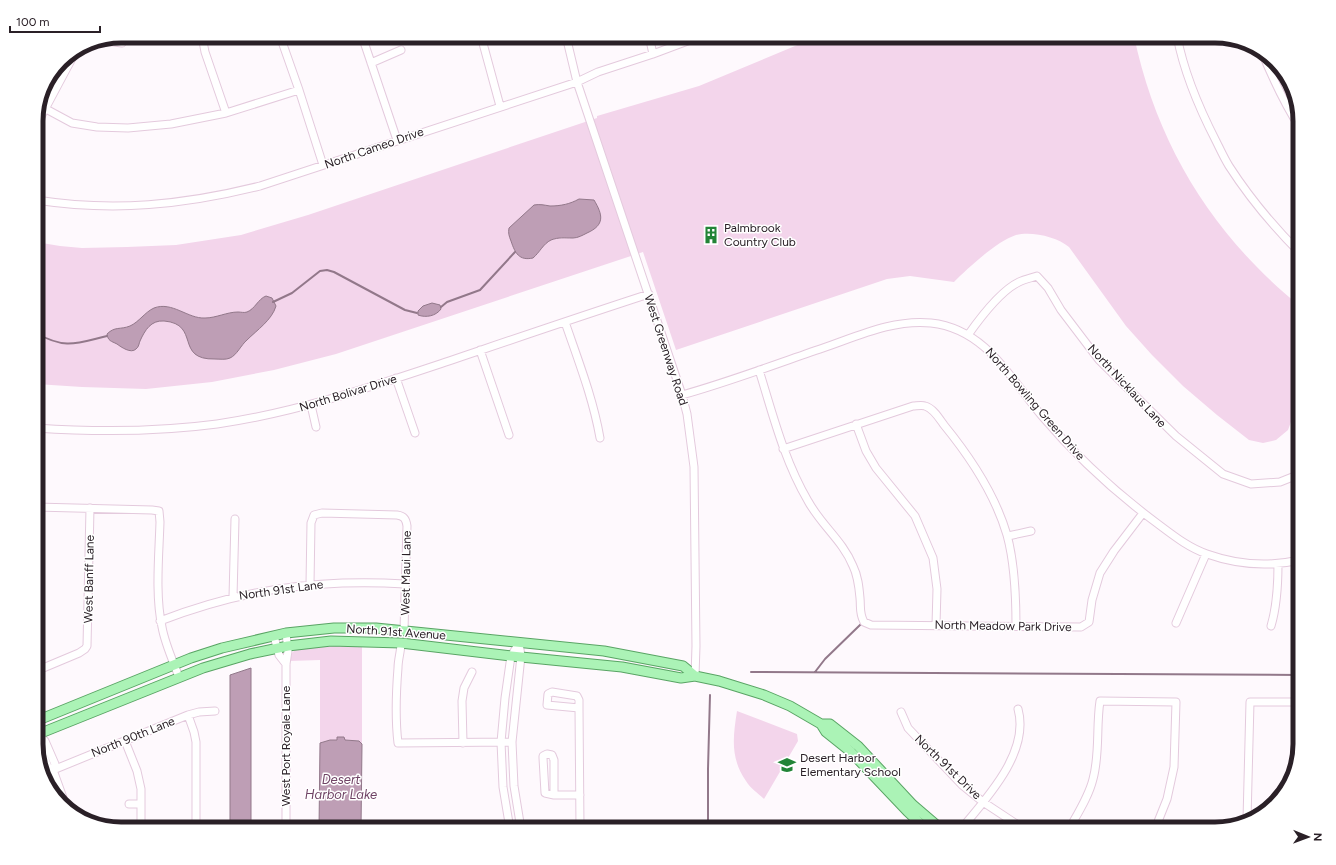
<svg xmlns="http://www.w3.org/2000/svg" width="1336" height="865" viewBox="0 0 1336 865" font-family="Figtree,sans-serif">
	<rect width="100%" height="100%" fill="#fef9fd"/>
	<path fill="#f3d5eb" d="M819,36H1134C1157,145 1213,236 1300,306V397L1288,430L1276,440L1263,443L1249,440L1217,415L1183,386L1152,355L1126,326L1069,247C1057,237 1032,231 1016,235C997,241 968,268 954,282L910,276L887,279L676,350L643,252L336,354L274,370L212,382L146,389L82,387L36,384V242L60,246L82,248L127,247L176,245L241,235L308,215L597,118V116L699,86Z
		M362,644V744L359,741L344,740V737H338L337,740H330L320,743V660L290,661L292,653L296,649Z
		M737,711L797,734L798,741L764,799C758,793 750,788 746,781C730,758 733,737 737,711Z"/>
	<path fill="#be9eb5" stroke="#92788a" d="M579,199L594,200C603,215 605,225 587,233C583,235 578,238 573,238C564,238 559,237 551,240C543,244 540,252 533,258C519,261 515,253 511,241C509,236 508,233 509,228L534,205C540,204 544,205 550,206C561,206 570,204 579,199Z
		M266,296L272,298L276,306C272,320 257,330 247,340C241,345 237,355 230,358C226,360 220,359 215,359C174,360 201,324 164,321C151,320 145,330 140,341C139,343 139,347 136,349C131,354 121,347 117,344C111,341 108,341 107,334C115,326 120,330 130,326C139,322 145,312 154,308C172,301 188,319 205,318C216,318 227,312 238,312C241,312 244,313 247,312C255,309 258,299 266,296Z
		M432,303L440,305L441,309C436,316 426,318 418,315V311L423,306Z
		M251,668V829H230V675Z
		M337,737H344L345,740L359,741L362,744L361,829H319L320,743L330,740H337Z"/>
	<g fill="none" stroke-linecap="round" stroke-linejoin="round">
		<path stroke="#92788a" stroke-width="2" d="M273,302L292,293L320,271L327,270L334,272L405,310L417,313
			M441,307L447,302L480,290L515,252
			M36,333C66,350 77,343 107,336
			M751,672L1300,675
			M815,672L825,659L861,624
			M708,829V769L710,695"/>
		<g stroke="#e4cadd" stroke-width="9">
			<path id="minor" d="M202,36L205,52L226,113
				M280,36L299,90L323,165
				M362,36L397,140
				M481,36L500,106
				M566,36L577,82L682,395L687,414L694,467L696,646L695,676
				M649,36L653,54
				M1177,36C1184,73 1199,108 1216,141C1220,149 1224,158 1229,166C1249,197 1273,226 1300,253
				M103,40L106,41L122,43
				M1261,50C1272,77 1284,103 1300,128
				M371,63L401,50
				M46,109L72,123L97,127L128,128L171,124L226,113L299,90
				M36,126L76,51
				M36,200C114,212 184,205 260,186L577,82L598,72L653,54L701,36
				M565,322C578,360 593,398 600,438
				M968,335C980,318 1000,291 1019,282C1025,279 1031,278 1037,276L1048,288L1061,310L1099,360L1176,436L1223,474L1251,484L1280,482L1300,474
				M480,350L509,435
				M759,370C773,415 784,460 808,501C821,525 843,541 853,566C858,576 859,587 860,598C861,608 859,613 864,622L871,625L1081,627L1089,622L1092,600L1100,573L1114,551L1143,513
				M396,378L415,433
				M682,395C729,382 776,364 823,348C858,336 894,319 931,323C986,329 1010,378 1042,416C1076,456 1116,493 1158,524C1174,536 1189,548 1207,554C1238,565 1269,567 1300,560
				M311,405L316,427
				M856,424L866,451L876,468L915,516L933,558L937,589L936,625
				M36,428C96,432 157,432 217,424C293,413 365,389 437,365C508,341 578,317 649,294
				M783,449L913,406C916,406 922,405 925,406C933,408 939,418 944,425C971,458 995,494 1007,535C1015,564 1016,596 1016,626
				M36,507L152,510L159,511L160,522C159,555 155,595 162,627C165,644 173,661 179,677
				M1008,536L1031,531
				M310,584L311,523L314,515L322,513L397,515C404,516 406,519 407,526L404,630
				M233,597L235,519
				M160,621C243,589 317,579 405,584
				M1176,623L1206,554
				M1271,626C1277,606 1278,585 1278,564
				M286,633L288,651L286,664V829
				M274,636L279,655L286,664
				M401,643C401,651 398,659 398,668C396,693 395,718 398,743L512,742
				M519,643L521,656L512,742L514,786L521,829
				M36,671L79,653L85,649L87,646L90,508
				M579,708L547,705L548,694L552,692L577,696L579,700V708L580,828L579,829
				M901,712L908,728L962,785L983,802L1024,829
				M188,715L194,732L196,742V829
				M36,728L39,735V743L48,767L53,770
				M39,735L45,741L55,764L53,770L66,806
				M125,741L137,771L141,789V829
				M463,743L462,701L464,688L472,672
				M53,770L188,715L199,712L215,711
				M554,795V760L552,755L547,754L543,756V758L545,793L554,795H580
				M129,804H141
				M1247,820L1250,702H1300
				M510,829L503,787L501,742L505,698L511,656L519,643
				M523,829C530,824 542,825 550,828
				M548,829L550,828L567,826L582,829
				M961,829C987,798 1030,752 1018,709
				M1069,829C1078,813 1089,796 1093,779C1100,754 1096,727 1100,701L1176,702L1174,767L1167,799L1155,829"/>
		</g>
		<g stroke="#59a464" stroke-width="11">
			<path id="major" d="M36,721L191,658L222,648L286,633L334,628H376L604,651L683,666L695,676
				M821,724H830L858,746L913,805L941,829
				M36,735L203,668L250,654L288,646L331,641L401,643L511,656L622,667L681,678L695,676L719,681L764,695L790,706L821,724L826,732L851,752L907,811L926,829"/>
		</g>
		<use href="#minor" stroke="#fff" stroke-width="7"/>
		<use href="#major" stroke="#abf3b6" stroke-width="9"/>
	</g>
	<defs>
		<g id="building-bare" transform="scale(1.38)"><path d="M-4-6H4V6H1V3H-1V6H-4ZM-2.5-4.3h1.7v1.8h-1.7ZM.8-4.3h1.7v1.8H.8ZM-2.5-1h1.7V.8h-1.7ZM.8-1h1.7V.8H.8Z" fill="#228437" stroke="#fff" stroke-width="2.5" paint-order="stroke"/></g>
		<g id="school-bare" transform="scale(1.38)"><path d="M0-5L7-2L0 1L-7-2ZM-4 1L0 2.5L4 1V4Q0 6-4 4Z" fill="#228437" stroke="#fff" stroke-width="2.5" paint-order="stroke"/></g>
	</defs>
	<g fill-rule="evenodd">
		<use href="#building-bare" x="711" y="235"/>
		<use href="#school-bare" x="787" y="765"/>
	</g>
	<g text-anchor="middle" stroke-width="3" stroke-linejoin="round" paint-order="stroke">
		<g font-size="12" fill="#2a2027" stroke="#fff">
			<text transform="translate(374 148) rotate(-19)" y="4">North Cameo Drive</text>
			<text transform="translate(666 350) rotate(72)" y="4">West Greenway Road</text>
			<text transform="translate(1127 386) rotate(47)" y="4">North Nicklaus Lane</text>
			<text transform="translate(348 393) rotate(-17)" y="4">North Bolivar Drive</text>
			<text transform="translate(1035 404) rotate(49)" y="4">North Bowling Green Drive</text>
			<text transform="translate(406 573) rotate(-89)" y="4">West Maui Lane</text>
			<text transform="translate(89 579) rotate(-89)" y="4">West Banff Lane</text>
			<text transform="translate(281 590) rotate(-8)" y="4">North 91st Lane</text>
			<text transform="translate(1003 626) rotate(1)" y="4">North Meadow Park Drive</text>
			<text transform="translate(396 632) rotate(4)" y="4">North 91st Avenue</text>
			<text transform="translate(133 737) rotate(-22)" y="4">North 90th Lane</text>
			<text transform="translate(286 746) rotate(-90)" y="4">West Port Royale Lane</text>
			<text transform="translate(948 767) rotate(44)" y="4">North 91st Drive</text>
		</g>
		<g font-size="12" fill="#2a2027" stroke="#fff" text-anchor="start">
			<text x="724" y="232">Palmbrook<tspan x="724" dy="14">Country Club</tspan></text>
			<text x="800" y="762">Desert Harbor<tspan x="800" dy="14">Elementary School</tspan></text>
		</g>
		<g font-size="13" font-style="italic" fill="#6f4365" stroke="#fff">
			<text x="341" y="784">Desert<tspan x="341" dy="15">Harbor Lake</tspan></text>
		</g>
	</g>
	<path d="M0 0H1336V865H0ZM121 43H1215A78 78 0 0 1 1293 121V744A78 78 0 0 1 1215 822H121A78 78 0 0 1 43 744V121A78 78 0 0 1 121 43Z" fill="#fff" fill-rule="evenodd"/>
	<path fill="none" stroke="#2a2027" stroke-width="5" d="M121 43H1215A78 78 0 0 1 1293 121V744A78 78 0 0 1 1215 822H121A78 78 0 0 1 43 744V121A78 78 0 0 1 121 43Z"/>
	<g transform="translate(1308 837) rotate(91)" stroke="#ffffff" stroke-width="3" paint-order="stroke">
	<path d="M0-3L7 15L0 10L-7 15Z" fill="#2a2027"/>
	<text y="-6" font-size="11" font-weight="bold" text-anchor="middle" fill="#2a2027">N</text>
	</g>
	<path d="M10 26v6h90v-6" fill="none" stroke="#2a2027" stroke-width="2"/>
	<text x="16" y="26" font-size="12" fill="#2a2027" stroke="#ffffff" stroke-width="3" paint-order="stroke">100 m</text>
</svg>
